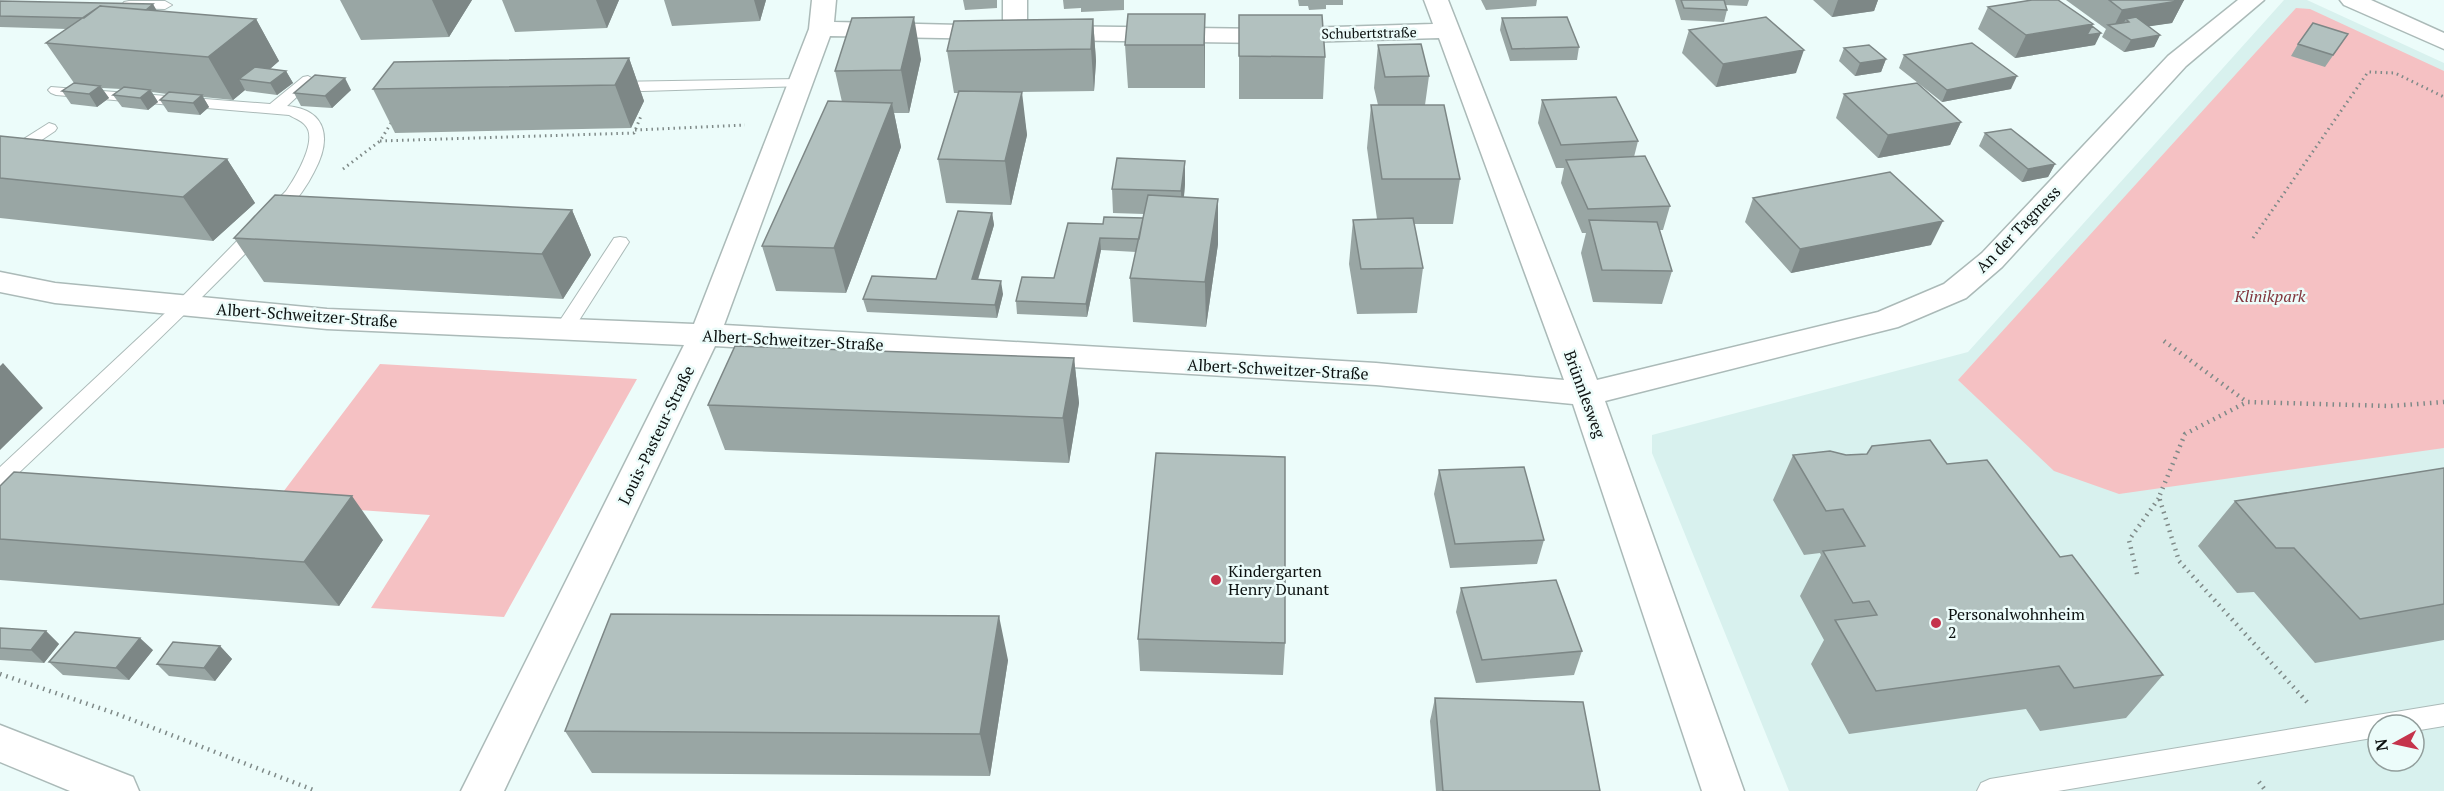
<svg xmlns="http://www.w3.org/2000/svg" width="2444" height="791" viewBox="0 0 2444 791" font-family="'PT Serif',serif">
	<rect width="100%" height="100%" fill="#ecfcfa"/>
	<path fill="#d8f1ee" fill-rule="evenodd" d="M2284,0H2307L2444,63V791H1789L1652,453V435L1968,352ZM2378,725H2414V761H2378Z"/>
	<path fill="#f5c1c3" d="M2296,8L2310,9L2444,71V448L2119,494L2054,471L1958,380Z
		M380,364L637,379L504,617L371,608L430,515L274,504Z"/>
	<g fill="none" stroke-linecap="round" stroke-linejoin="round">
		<g stroke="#abbab8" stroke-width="2">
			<path id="service" d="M129,1H165L172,5L165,9L124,8L122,5L124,2Z
				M308,76L315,80L287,106C329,110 331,141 314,172C296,208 262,236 234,265C160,340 83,412 7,484L0,487V467L178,301L286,191C295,178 319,139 305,125C301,120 294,118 289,115L56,95L51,93L48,90L51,87L270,104L303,77Z
				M801,79L806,80L808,83L806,86L611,92L603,87L611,82Z
				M49,123L55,125L57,128L55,131L6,164L0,166V154Z
				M620,237L626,238L629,242L571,333L564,335L557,333L555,329L557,325L614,238Z
				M2444,704V726L2414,731V725H2378V737L2058,791H1977L1981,783L1990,779Z"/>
		</g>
		<g stroke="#abbab8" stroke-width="3">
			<path id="minor" d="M812,0H836L834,22L1003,26V0H1027V33L1024,38C1013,41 1007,37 997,39L830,36L724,325L1376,363L1564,380L1439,38L1267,43L1048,40L1039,38L1036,33L1039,28L1048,26L1267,29L1433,24L1424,0H1448L1597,380L1878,312L1944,284L1982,253L2168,56L2238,0H2264L2186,66L2002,267L1966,298L1898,327L1605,401L1744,791H1702L1573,404L1376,385L715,346L504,791H461L684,345L327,329L55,303L0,292V272L55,283L327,309L694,324L809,29Z
				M2340,0H2371L2444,33V49L2344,5Z"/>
		</g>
		<g stroke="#abbab8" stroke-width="3">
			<path id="tertiary" d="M0,725L133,777L139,791H70L0,762Z"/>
		</g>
		<path stroke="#7f8a88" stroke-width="3" stroke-dasharray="1.5 4" stroke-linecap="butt" d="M635,130L745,125
			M380,141L634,133L641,116
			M343,169L380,141L393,120
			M2253,238L2368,72L2395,73L2444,97"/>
		<path stroke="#7f8a88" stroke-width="4.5" stroke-dasharray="1.5 5" stroke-linecap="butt" d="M2164,341L2247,402
			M2137,574L2129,540L2159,498
			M0,674L117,714L316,791
			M2307,702L2179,561L2159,497L2185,434L2247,402L2390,406L2444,402
			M2259,782L2266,791"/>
		<use href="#service" fill="#fff" fill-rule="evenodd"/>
		<use href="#minor" fill="#fff" fill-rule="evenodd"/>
		<use href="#tertiary" fill="#fff" fill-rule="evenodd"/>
	</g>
	<path fill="#99a6a4" d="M340,0H472L449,37L361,40Z
		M502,0H619L607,28L515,32Z
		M664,0H766L760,21L672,26Z
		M963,0H997V8L965,10Z
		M1063,0H1124V10L1081,12V8L1064,9Z
		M1298,0H1343V5H1326V9L1309,10L1308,6H1299Z
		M1481,0H1537L1536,6L1486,10Z
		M1675,0H1749L1747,6L1725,5L1727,10L1724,22L1681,20Z
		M1813,0H1878L1874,11L1832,17Z
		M2066,0H2184L2172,23L2148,26L2160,35L2154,47L2124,52L2102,37L2106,29Z
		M0,1L157,11L256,19L279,61L270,69L286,71L293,83L277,95L246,91L245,90L233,100L203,97L209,107L200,115L168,112L160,100L167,94L152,92L158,102L148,110L122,107L113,95L121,89L102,88L109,98L97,107L71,104L62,91L74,83L46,43L67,29L0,27Z
		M1988,7L2092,26L2095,45L2015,58L1978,29Z
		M1205,14V88H1128L1125,45Z
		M1239,15L1325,57L1323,99H1239Z
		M1502,18L1579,47L1577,60L1510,61L1500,30Z
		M1093,19L1096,61L1094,91L1020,92L1027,135L1011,205L946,203L938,159L959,93H954L947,51Z
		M1689,30L1796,73L1716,87L1682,53Z
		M2348,34L2325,67L2291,56L2298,44Z
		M1378,45L1429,76L1425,105L1460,179L1453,224H1414L1423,268L1417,313L1357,314L1349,264L1353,220L1377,219L1367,148L1371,105H1378L1374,88Z
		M1844,48L1886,59L1881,72L1855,76L1839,61Z
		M1904,55L2011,89L1942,102L1899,68Z
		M629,58L644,101L631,128L395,133L373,89Z
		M921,59L909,113H894L901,147L846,293L776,291L762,246L842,102L835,71Z
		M351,90L332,108L301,106L294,93Z
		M1844,94L1961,122L1950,145L1878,158L1836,118Z
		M1542,100L1638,141L1634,157L1670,206L1663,230H1659L1672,271L1662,304L1593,302L1581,253L1586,233H1582L1561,183L1564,168H1556L1538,123Z
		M1985,133L2055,164L2048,177L2022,182L1979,146Z
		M0,136L227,159L255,203L213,241L0,218Z
		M1185,184L1184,197L1218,199V244L1206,327L1133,322L1130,278L1136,252L1101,250L1087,317L1017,314L1016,301L1054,278L1103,224L1143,218L1144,214L1113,213L1112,189Z
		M1753,198L1931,245L1791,273L1745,222Z
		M572,210L591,255L563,299L264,282L234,238Z
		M992,213L994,225L978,280L1003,294L997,318L867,312L863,299L936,279Z
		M1074,358L1079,403L1069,463L725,450L708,405Z
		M1793,455H1846L1947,464L2060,557L2163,675L2126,718L2040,731L2026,709L1849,734L1811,664L1824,640L1800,596L1821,555L1820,553L1804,555L1773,500Z
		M2444,468V640L2315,663L2254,592L2237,593L2198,546L2235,501Z
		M1439,470L1544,540L1537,564L1450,568L1434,494Z
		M0,539L383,540L339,606L0,580Z
		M1461,588L1582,651L1574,675L1476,683L1456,612Z
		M0,628L46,631L59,644L44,663L0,660Z
		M1138,639L1285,643L1283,675L1140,671Z
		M220,646L232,659L215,681L169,676L157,664Z
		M153,650L129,680L63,675L49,662Z
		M1008,660L990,776L592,773L565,731Z
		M1435,698L1600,791H1436L1430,721Z"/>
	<path fill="#7d8786" d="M432,0H472L449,37Z
		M596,0H619L607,28Z
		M754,0H766L760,21Z
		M1838,0H1878L1874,11L1832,17Z
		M2184,0L2172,23L2125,30L2129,22L2126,19L2119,31L2113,28L2122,10Z
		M153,4L160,16L136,19Z
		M1205,14V88L1204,45Z
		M914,17L921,59L909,113L901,70Z
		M256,19L279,61L256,81L239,79L245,90L233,100L208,57Z
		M1093,19L1096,61L1094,91L1091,49Z
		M2093,24L2087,35L2101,33L2095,45L2015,58L2026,35Z
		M2160,35L2154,47L2124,52L2131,40Z
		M1804,50L1796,73L1716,87L1723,64Z
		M629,58L644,101L631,128L615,85Z
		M1886,59L1881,72L1855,76L1860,63Z
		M286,71L293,83L277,95L270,83Z
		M2017,76L2011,89L1942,102L1947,90Z
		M345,78L351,90L332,108L325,96Z
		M100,86L109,98L97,107L89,94Z
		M150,90L158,102L148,110L140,98Z
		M1022,92L1027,135L1011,205L1005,161Z
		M202,95L209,107L200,115L193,103Z
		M892,103L901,147L846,293L834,248Z
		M1961,122L1950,145L1878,158L1888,135Z
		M227,159L255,203L213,241L183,197Z
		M1185,161V184L1182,215L1181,191Z
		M2055,164L2048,177L2022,182L2028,169Z
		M1218,199V244L1206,327L1205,282Z
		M572,210L591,255L563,299L542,254Z
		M992,213L994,225L974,292L972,279Z
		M1943,221L1931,245L1791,273L1800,249Z
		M1100,238L1101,250L1087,317L1086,304Z
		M1001,281L1003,294L997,318L995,305Z
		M1074,358L1079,403L1069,463L1063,418Z
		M3,363L43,408L0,450V366Z
		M352,496L383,540L339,606L304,562Z
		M999,616L1008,660L990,776L980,734Z
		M46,631L59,644L44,663L31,650Z
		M140,638L153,650L129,680L116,668Z
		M220,646L232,659L215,681L204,668Z"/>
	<path fill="#b2c1bf" stroke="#7d8786" stroke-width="1.5" d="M1681,0H1724L1727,10L1684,8Z
		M2032,0H2058L2093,24L2026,35L1988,7Z
		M2109,0H2184L2122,10Z
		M0,1L153,4L146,10L100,6L84,18L0,16Z
		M100,6L256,19L208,57L46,43Z
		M1128,14H1205L1204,45H1125Z
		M1239,15H1322L1325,57L1239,56Z
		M914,17L901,70L835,71L852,18Z
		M1567,17L1579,47L1512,49L1502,18Z
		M1766,17L1804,50L1723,64L1689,30Z
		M2136,17L2160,35L2131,40L2108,25L2129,22L2126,19Z
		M1093,19L1091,49L947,51L954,21Z
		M2313,23L2348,34L2333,55L2298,44Z
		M2092,26L2101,33L2087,35Z
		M1972,43L2017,76L1947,90L1904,55Z
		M1421,44L1429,76L1385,77L1378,45Z
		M1869,45L1886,59L1860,63L1844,48Z
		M629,58L615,85L373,89L394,62Z
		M255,67L286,71L270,83L239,79Z
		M315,75L345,78L325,96L294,93Z
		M74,83L100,86L89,94L62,91Z
		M1917,83L1961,122L1888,135L1844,94Z
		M124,87L150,90L140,98L113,95Z
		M959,91L1022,92L1005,161L938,159Z
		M169,92L202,95L193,103L160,100Z
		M1616,97L1638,141L1561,145L1542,100Z
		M828,101L892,103L834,248L762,246Z
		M1371,105H1444L1460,179H1382Z
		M2011,129L2055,164L2028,169L1985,133Z
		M0,136L227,159L183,197L0,178Z
		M1645,156L1670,206L1588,209L1566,160Z
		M1117,158L1185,161L1181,191L1112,189Z
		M1890,172L1943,221L1800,249L1753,198Z
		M275,195L572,210L542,254L234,238Z
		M1148,195L1218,199L1205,282L1130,278Z
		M958,211L992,213L972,279L1001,281L995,305L863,299L872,276L936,279Z
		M1104,217L1143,218L1139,239L1100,238L1086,304L1016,301L1022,277L1054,278L1068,223L1103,224Z
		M1413,218L1423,268L1361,269L1353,220Z
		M1589,220L1657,222L1672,271L1602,270Z
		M735,346L1074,358L1063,418L708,405Z
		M1930,440L1947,464L1987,460L2060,557L2072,555L2163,675L2074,688L2059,666L1876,691L1835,620L1877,615L1869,601L1853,603L1823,551L1865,546L1843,509L1826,511L1793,455L1830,451L1846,455L1867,454L1872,446Z
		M1156,453L1285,457V643L1138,639Z
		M1524,467L1544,540L1455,544L1439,470Z
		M2444,468V604L2360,619L2294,548H2276L2235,501Z
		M14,472L352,496L304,562L0,539V486Z
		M1556,580L1582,651L1482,660L1461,588Z
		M611,614L999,616L980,734L565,731Z
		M0,628L46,631L31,650L0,648Z
		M75,632L140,638L116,668L49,662Z
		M173,642L220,646L204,668L157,664Z
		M1435,698L1583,702L1600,791H1443Z"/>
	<g fill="#c5344c" stroke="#ecfcfa" stroke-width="2">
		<circle cx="1216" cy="580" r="6"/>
		<circle cx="1936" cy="623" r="6"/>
	</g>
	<g text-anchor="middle" stroke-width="5" stroke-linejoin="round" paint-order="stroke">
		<g font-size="14" fill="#0c1110" stroke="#ecfcfa">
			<text transform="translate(1369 33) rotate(-1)" y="5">Schubertstraße</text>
		</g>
		<g font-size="16" fill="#0c1110" stroke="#ecfcfa">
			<text transform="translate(2018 229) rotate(-46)" y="6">An der Tagmess</text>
			<text transform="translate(307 315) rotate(4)" y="6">Albert-Schweitzer-Straße</text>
			<text transform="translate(793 340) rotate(3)" y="6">Albert-Schweitzer-Straße</text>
			<text transform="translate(1278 369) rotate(3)" y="6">Albert-Schweitzer-Straße</text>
			<text transform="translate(1585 394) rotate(70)" y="6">Brünnlesweg</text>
			<text transform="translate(656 435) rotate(-64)" y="6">Louis-Pasteur-Straße</text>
		</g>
		<g font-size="16" font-style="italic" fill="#81333b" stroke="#ecfcfa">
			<text x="2270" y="302">Klinikpark</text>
		</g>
		<g font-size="16" fill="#0c1110" stroke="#ecfcfa" text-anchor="start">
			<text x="1228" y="577">Kindergarten<tspan x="1228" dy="18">Henry Dunant</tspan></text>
			<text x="1948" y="620">Personalwohnheim<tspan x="1948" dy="18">2</tspan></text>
		</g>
	</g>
	<g transform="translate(2396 743) rotate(262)"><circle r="28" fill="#ecfcfa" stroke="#929e9c" stroke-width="1.5"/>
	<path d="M0-4.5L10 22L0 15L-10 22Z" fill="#c5344c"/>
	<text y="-9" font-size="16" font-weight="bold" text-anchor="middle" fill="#0c1110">N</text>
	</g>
</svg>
